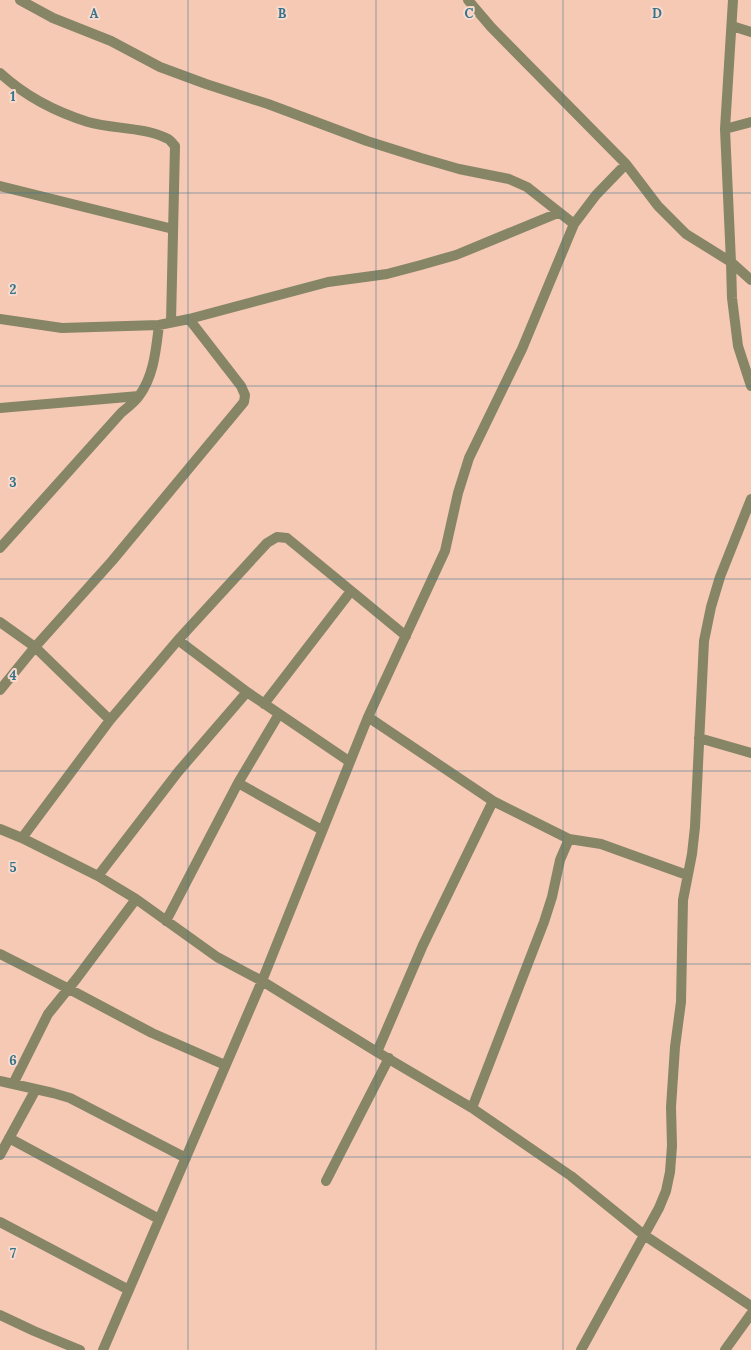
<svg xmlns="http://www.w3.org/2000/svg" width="751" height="1350" viewBox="0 0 751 1350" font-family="Lora,serif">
	<rect width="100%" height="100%" fill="#f6c9b4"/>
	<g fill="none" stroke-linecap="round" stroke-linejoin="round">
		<path stroke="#868566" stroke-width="10" d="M20,0L53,18L111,41L160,67L206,84L268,104L367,141L421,158L459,169L509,179L527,187L574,224
			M468,0L491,27L626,164
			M733,0L725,129L731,262L732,298L738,346L751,386
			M732,26L751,32
			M0,73C25,96 56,112 88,122C112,129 144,127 166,138C170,139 172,143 175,146L171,322
			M725,129L751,122
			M0,186L173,229
			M0,319L62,328L159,325L189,319L328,282L387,274L421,265L456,255L558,213
			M0,408L139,396
			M0,548L121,413C127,408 135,402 139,396C154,376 156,349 159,325
			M0,622L35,647L110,720
			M178,640L247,692L350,762
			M0,690L35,647L112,561L244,402L245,395L241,386L189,319
			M264,704L351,591
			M368,717L493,801L569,839
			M699,738L751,753
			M238,783L322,830
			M0,829L22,838L98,876L136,899L217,957L262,981L377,1052L472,1108L571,1176L644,1235L751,1306
			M22,838L110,720L178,640L267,543L277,537L287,538L406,636
			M98,876L178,772L247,692
			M166,921L238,783L279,714
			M0,954L69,989L152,1033L225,1065
			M377,1052L423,945L493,801
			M0,1081L53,1093L70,1098L186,1158
			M13,1084L48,1014L77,978L136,899
			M472,1108L544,922L552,897L560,860L569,839L601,844L687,875
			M9,1138L159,1219
			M0,1155L36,1089
			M326,1181L389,1058
			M0,1222L129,1290
			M0,1315L34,1331L80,1350
			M103,1350L262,981L368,717L445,551L458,493L469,458L522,349L574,224L596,195L626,164L658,206L686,234L731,262L751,280
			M581,1350L659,1208L666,1191L670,1172L672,1146L671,1107L675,1047L681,1002L683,900L692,854L695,827L704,641L711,607L720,577L751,499
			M725,1350L751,1314"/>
	</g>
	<path fill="none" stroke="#36738a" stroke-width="1" stroke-opacity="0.55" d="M188,0V1350M376,0V1350M563,0V1350M0,193H751M0,386H751M0,579H751M0,771H751M0,964H751M0,1157H751"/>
	<g font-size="13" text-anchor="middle" font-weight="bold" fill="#36738a" stroke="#f8dacc" stroke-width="4" stroke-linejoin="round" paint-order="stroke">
		<text x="94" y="18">A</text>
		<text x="282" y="18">B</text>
		<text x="469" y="18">C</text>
		<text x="657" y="18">D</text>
		<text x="13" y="101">1</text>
		<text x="13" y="294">2</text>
		<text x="13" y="487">3</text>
		<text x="13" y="680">4</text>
		<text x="13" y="872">5</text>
		<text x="13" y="1065">6</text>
		<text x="13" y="1258">7</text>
	</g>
</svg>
